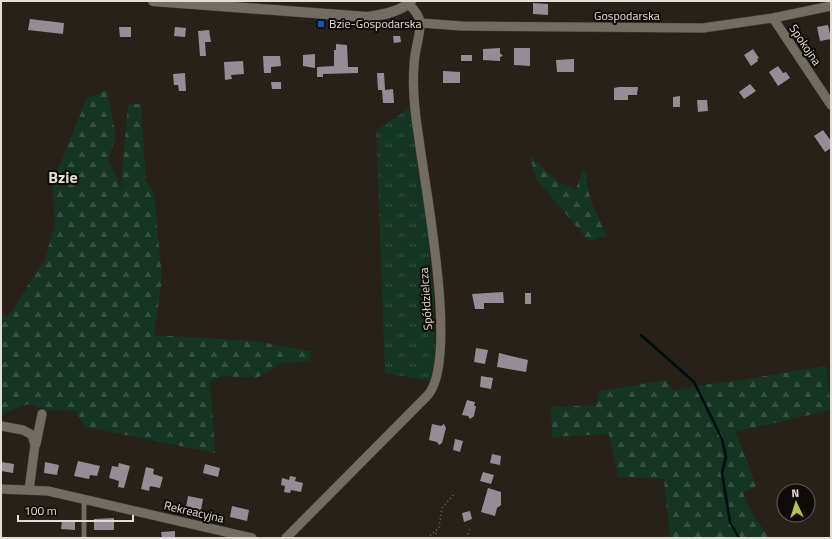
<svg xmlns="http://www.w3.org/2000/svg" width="832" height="539" viewBox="0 0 832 539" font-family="'Titillium Web',sans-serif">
	<defs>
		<pattern id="grass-tufts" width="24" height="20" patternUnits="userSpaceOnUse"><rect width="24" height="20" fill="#143424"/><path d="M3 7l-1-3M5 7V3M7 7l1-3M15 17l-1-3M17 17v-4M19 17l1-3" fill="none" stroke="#365143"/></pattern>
		<pattern id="forest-firs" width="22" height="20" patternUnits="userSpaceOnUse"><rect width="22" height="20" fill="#143424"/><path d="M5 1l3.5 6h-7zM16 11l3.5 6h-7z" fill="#365143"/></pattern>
	</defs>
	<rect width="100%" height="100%" fill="#272119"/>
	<path fill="url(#grass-tufts)" d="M409,108L426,218L433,291L436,382L385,373L376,131Z"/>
	<path fill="url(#forest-firs)" d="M107,90L116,137L108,159L121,187L128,104H141L146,181L154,193L162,278L154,335L255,341L311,351L310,361L281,363L257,378L224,376L210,381L215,453L85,427L76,411L48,410L28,404L1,414V315L8,317L45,259L55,224L52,184L87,98Z
		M529,155L559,182L576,189L584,167L590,199L607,236L589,241L537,180Z
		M826,366L831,410L736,432L756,486L743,493L749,508L769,538H670L664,479L618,477L609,434L552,437L551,407L596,405L599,391L666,380L673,391L695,386L741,380Z"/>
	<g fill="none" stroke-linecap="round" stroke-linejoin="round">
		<path stroke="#000d11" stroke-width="2.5" d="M641,335L694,382L722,439L726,457L722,473L730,522L739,538"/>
	</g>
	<path fill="#968c95" d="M533,3L548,4V15L533,14Z
		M30,19L64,23L63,34L28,30Z
		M828,25L831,39L820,41L817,27Z
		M119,27H131V37H120Z
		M175,27L186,28L185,37L174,36Z
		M209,30L211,42H205L206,56H200L198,31Z
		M393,36H400L401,42L394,43Z
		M336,44L347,45L348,67H358V73L323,74V77H317V67L334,66V50H336Z
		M500,48V53L503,56L500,57V61L483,60V49Z
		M514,48H530V66L514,65Z
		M753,49L759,58L757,59L758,61L751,66L744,55Z
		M315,54V68L303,66V55Z
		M461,55H472V61H461Z
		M263,56H280L281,66L271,67V73H264Z
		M574,59V72H557L556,60Z
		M243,61L244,74L231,75L232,79L225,80L224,62Z
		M778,66L783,73L786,72L790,78L778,86L769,72Z
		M443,71L460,72V83H443Z
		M185,73L186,91H179L178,85H174L173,74Z
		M377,73H384L385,90L393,89L394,103H383L382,90H378Z
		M271,82H281V89H272Z
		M750,84L756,91L744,99L739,92Z
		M619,87H638L637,95H628V100H614V88Z
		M680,96V107H673V97Z
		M697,100H707L708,111L698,112Z
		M823,130L831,141V148L825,152L814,136Z
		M503,292L504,303H484V309H475L472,294Z
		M525,293H531V304H525Z
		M476,348L488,350L485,364L474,362Z
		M499,353L528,360L526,372L497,367Z
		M481,376L493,378L491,389L480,387Z
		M467,400L475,402L474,406H476L474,416L470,419L468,416L462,415Z
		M432,424L441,426L444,424L446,428L442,443L439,445L437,442L429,440Z
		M455,439L463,441L460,452L453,450Z
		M492,454L501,456L500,465L490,463Z
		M78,461L100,466L97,476L90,475L89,479L74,476Z
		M1,462L14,464L13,473L1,471Z
		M45,462L59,465L57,475L44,473Z
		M119,463L130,466L124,488L118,487L119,481L109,478L112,466L118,467Z
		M205,464L220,468L218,477L203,473Z
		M146,467L154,469L153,474L163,477L160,488L150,486L149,491L141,489Z
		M483,472L494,475L491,484L480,481Z
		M290,476L296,477L295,481L303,483L301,492L291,490L290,493L284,492L285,486L281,485L282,478L289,480Z
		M488,488L501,492V505L497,508L495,516L481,512Z
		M188,496L203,499L201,510L186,507Z
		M232,506L249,510L247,521L230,517Z
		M470,511L472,519L464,522L462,513Z
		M114,518V530H94V519Z
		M62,520L75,521V530L61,529Z
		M175,531V538H162L161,532Z"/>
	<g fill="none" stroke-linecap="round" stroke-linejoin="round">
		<g stroke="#423d37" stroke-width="5.5">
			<path id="lane" d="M84,538V499"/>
		</g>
		<g stroke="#423d37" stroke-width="10">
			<path id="street" d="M773,18L831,105
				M421,23L462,26L703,28L773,18L831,6
				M1,426L23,430L32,435L35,445L29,490
				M36,444L42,414
				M1,489L48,491L252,538
				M286,538L428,395C459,358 425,189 419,139C415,115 412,90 414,66C414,52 420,38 420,24C420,16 414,9 408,4"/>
		</g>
		<g stroke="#423d37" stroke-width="11">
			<path id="secondary" d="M153,1L367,17C381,15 401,12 411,1"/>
		</g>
		<path stroke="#706b64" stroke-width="1.5" stroke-dasharray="1 3" stroke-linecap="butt" d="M427,538L439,528L442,508L455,493
			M436,538V531
			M467,538L470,528"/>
		<use href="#lane" stroke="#736c62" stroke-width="4.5"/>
		<use href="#street" stroke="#736c62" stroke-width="9"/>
		<use href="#secondary" stroke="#736c62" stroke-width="10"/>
	</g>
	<rect fill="#1a4fb4" stroke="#0e0b08" stroke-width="1.5" x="317" y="20" width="8" height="8" rx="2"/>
	<g text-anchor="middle" stroke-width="4" stroke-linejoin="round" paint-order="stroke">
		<g font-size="12" fill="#e1ddd7" stroke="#0e0b08">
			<text x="627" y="20">Gospodarska</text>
			<text transform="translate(805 45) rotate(56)" y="4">Spokojna</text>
			<text transform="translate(426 299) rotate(-94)" y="4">Spółdzielcza</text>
			<text transform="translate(194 512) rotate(13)" y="4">Rekreacyjna</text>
		</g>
		<g font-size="12" fill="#e1ddd7" stroke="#0e0b08" text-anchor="start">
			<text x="329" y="28">Bzie-Gospodarska</text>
		</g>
		<g font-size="16" font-weight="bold" fill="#e1ddd7" stroke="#0e0b08">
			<text x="63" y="183">Bzie</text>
		</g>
	</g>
	<rect width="832" height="539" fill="none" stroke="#e1ddd7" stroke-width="4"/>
	<g transform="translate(796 503) rotate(356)"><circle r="19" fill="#0e0b08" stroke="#625f5b"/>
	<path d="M0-3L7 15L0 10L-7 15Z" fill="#b5c249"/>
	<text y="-6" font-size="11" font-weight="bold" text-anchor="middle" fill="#e1ddd7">N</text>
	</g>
	<path d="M18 515v6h115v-6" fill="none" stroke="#e1ddd7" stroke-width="2"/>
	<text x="24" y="515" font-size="12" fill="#e1ddd7" stroke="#0e0b08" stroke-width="3" paint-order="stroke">100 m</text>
</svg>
